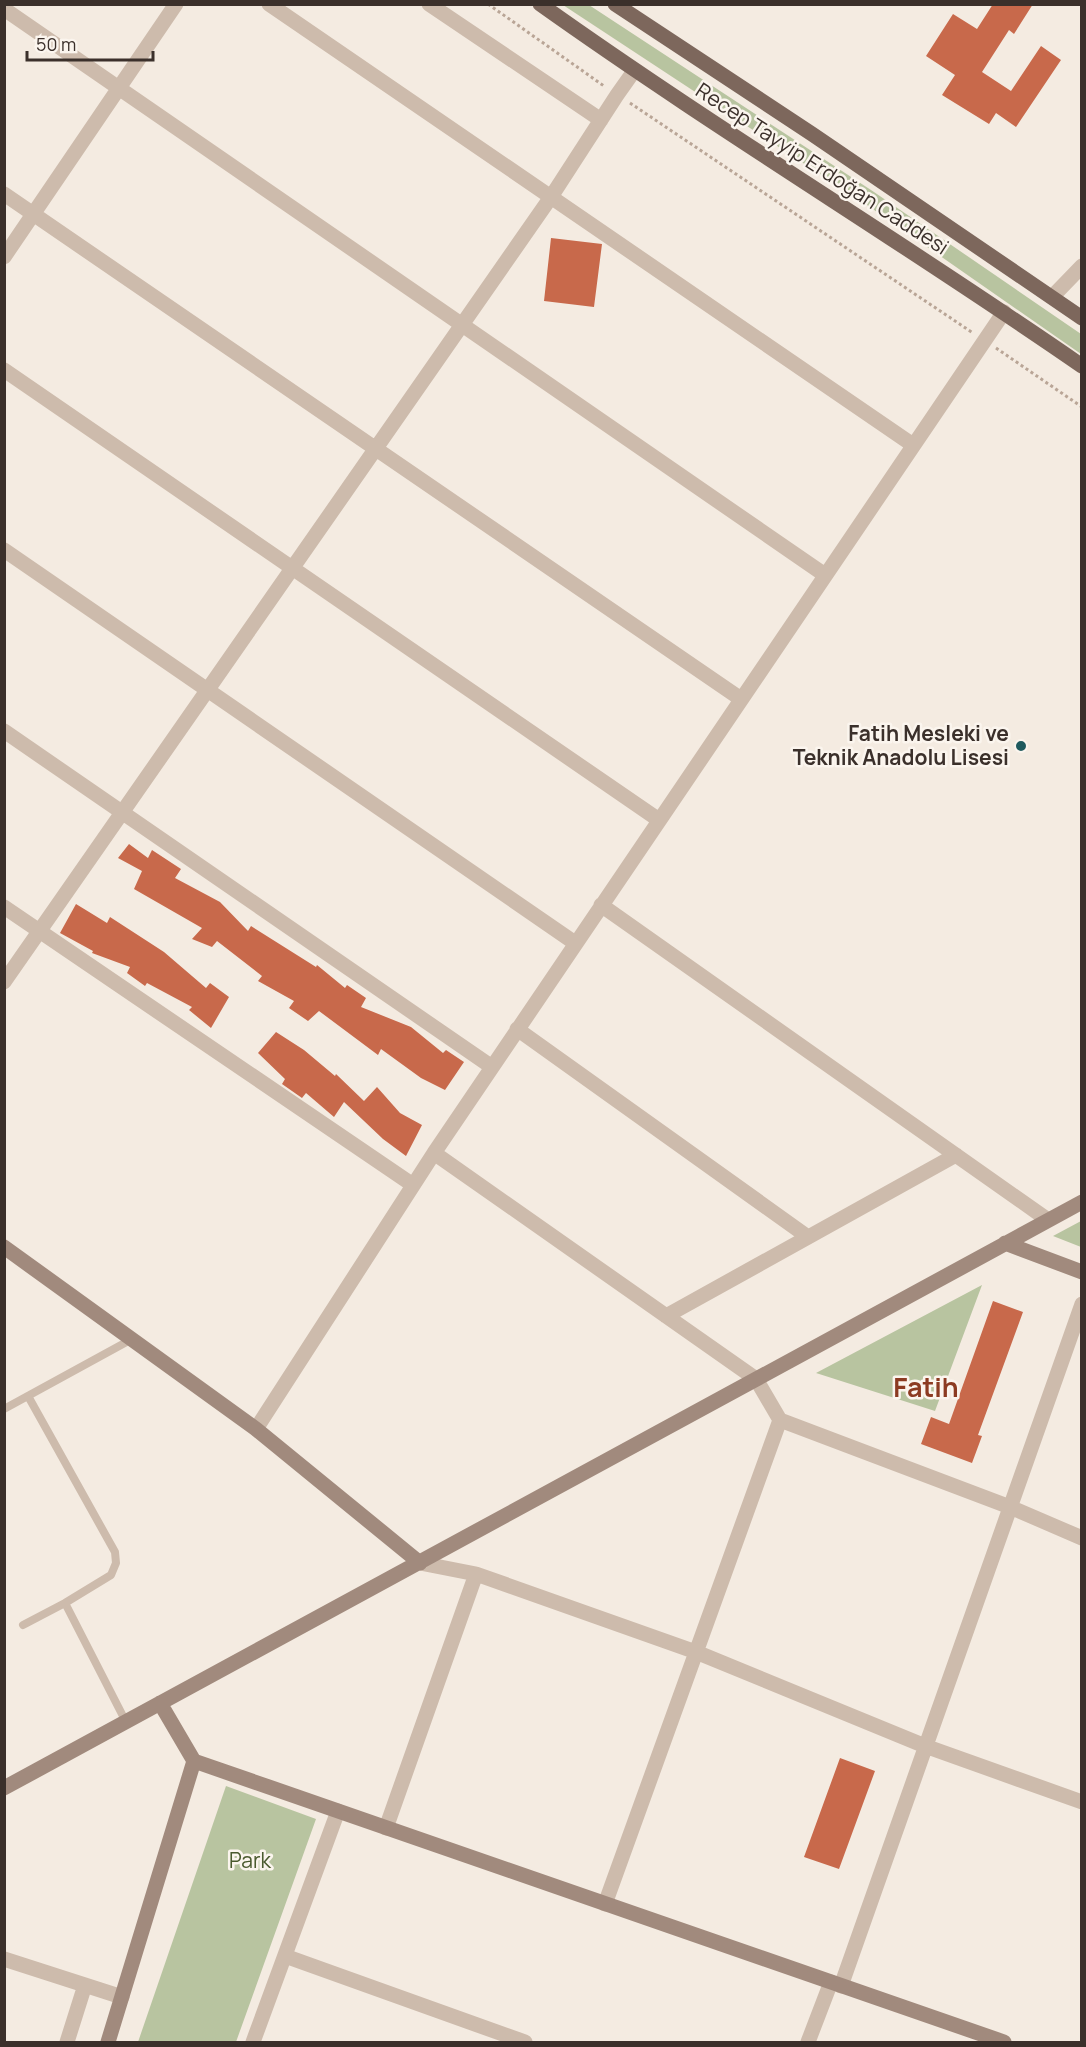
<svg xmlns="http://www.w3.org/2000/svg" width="1086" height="2047" viewBox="0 0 1086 2047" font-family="Manrope,sans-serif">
	<rect width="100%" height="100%" fill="#f4ebe1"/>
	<path fill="#b8c4a0" d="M563,5H589L874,192L1081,334V354L867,205Z
		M1081,1221V1247L1053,1236Z
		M982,1285L935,1411L816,1373Z
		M226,1786L316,1819L236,2042H138Z"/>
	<path fill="#c8694b" d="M993,4H1033L1014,34L1009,30L982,72L1011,91L1041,46L1061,60L1016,127L996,113L989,124L942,95L955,75L926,56L953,14L977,29Z
		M551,238L602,244L594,307L544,301Z
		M129,844L148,858L152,850L181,869L175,878L220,902L248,931L251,926L316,967L317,965L345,988L347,985L366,998L361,1007L411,1027L443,1053L446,1050L464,1062L445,1090L421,1078L381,1049L378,1055L319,1011L308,1021L289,1008L294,1001L258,981L262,976L217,941L212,947L192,939L202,928L134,889L142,871L118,858Z
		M76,904L107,923L110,917L164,952L206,988L210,983L229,997L211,1028L189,1010L192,1007L147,983L145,986L127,973L130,967L92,953L93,951L60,933Z
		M276,1032L304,1050L335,1076L336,1074L364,1101L377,1087L400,1113L422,1125L406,1156L383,1139L344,1102L334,1117L306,1093L302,1098L282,1084L285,1079L258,1053Z
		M993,1301L1023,1312L978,1435L982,1436L972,1463L921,1444L931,1417L949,1424Z
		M840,1758L875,1771L839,1869L804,1857Z"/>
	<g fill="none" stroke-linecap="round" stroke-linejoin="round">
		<path stroke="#b9a596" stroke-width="3" stroke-dasharray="3 3" stroke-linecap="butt" d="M488,4L604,86
			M630,103L973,333
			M996,348L1082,407"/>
		<path stroke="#cdbbac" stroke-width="8" d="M4,1409L132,1339
			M65,1603L126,1722
			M23,1625L65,1603L111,1575L116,1563L115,1552L28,1396"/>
		<path stroke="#cdbbac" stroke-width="15" d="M269,4L913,445
			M429,4L601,120
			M4,9L825,575
			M4,194L741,699
			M4,257L176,4
			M1052,297L1082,266
			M4,370L659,820
			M4,550L575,943
			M4,731L492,1067
			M601,905L1048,1220
			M4,907L413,1185
			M4,982L551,197L617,95L634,71
			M517,1029L808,1237
			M434,1153L756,1379L780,1420L605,1904
			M666,1316L956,1155
			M780,1420L1010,1507L1082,1538
			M256,1429L434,1153L1004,312
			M420,1563L476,1574L696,1652L925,1746L1082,1802
			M386,1828L476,1574
			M285,1956L525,2042
			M4,1959L122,1997
			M841,1986L1082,1304
			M67,2042L85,1985
			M253,2042L338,1811
			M808,2042L831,1982"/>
		<path stroke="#a18a7d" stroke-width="15" d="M1005,1243L1082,1272
			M4,1247L256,1429L420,1563
			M194,1761L1004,2042
			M4,1788L1082,1202
			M108,2042L194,1761L160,1703"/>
		<path stroke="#7d675c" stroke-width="15" d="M540,4C717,130 903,242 1082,366
			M615,4L812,134L1082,318"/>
	</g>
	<circle fill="#1f5a5e" stroke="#fbf5ee" stroke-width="2" cx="1021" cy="746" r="6"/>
	<g text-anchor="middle" stroke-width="5" stroke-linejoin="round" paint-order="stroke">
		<g font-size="21" fill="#3b302b" stroke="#fbf5ee">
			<text transform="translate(822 169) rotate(33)" y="7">Recep Tayyip Erdoğan Caddesi</text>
		</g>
		<g font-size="21" font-weight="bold" fill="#3b302b" stroke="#fbf5ee" text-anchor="end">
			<text x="1009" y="741">Fatih Mesleki ve<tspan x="1009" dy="24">Teknik Anadolu Lisesi</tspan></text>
		</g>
		<g font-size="21" fill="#4a5a2e" stroke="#fbf5ee">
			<text x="250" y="1868">Park</text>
		</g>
		<g font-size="27" font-weight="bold" fill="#8c3b22" stroke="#fbf5ee">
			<text x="926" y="1397">Fatih</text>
		</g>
	</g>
	<rect width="1086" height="2047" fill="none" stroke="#3b302b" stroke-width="12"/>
	<path d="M27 51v9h126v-9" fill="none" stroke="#3b302b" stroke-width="3"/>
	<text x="36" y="51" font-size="18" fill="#3b302b" stroke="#fbf5ee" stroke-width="4.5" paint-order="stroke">50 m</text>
</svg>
